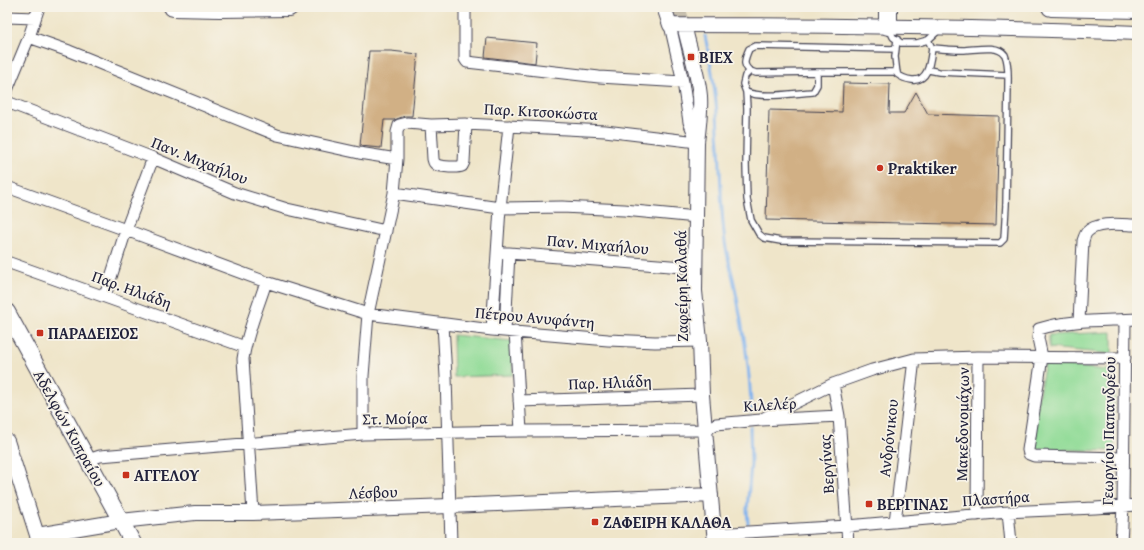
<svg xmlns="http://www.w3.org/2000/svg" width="1144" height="550" viewBox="0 0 1144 550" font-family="'Gentium Book Plus',serif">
	<rect width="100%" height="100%" fill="#f7f3e8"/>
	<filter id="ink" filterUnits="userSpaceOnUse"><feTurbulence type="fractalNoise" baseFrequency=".025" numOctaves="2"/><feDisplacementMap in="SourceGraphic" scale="8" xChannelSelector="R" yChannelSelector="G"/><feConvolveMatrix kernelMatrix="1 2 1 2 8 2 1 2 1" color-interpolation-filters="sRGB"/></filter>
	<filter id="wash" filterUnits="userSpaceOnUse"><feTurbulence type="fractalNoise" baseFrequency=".012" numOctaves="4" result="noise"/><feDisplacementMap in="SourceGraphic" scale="16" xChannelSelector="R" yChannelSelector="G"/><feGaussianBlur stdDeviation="0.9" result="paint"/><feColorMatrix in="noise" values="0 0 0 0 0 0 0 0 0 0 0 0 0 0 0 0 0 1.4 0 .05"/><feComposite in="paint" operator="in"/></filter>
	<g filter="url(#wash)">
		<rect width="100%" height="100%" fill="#efe5c9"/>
		<path fill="#91db97" stroke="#5a7e69" d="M1112,332V354L1049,348V335Z
			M453,335L512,341L513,375L454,377Z
			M1045,363L1115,371L1114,451L1036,449V408Z"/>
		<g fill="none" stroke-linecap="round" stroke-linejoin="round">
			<path stroke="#82b4ee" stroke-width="3" d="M705,36C712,68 717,100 718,132C721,168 720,206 725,242C727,256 731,269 734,283C742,324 751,371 751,412
				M748,523L747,510L751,464L750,427
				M749,538L750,543"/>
		</g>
		<g id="blocks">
			<path fill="#d1b085" d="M487,38L537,43L535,63L485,57Z
				M369,51H391L418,54L412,116H405L394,120H384L381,148L360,146Z
				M843,83L890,84L889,113H904L916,92L928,114L999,116L996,225L766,220L769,110L842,112Z"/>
		</g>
	</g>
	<g filter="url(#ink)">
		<use href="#blocks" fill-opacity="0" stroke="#413f50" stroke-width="1"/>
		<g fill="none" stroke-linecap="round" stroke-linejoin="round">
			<path stroke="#c6bead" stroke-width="14" stroke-dasharray="14 7" stroke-linecap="butt" d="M678,7L685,29"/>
			<g stroke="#413f50" stroke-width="8">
				<path id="service" d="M889,28L893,37L901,43H917L928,40L940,29
					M897,39L895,57L897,74C902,78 905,79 912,80C929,82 930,61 932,48
					M896,49L755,46L749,49C744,60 741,69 756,73L817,72H897
					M929,70L939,72L1008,75
					M750,71L745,76L743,84L746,92C764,99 793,93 813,92L817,85V72
					M746,92L747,108L746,165L747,199L751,220L759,234L764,238L781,241L1000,243L1004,239L1006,205L1008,86C1008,77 1009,64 1005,55C998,44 974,50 963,50C952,50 942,49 932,48L928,40"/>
			</g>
			<g stroke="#413f50" stroke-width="13">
				<path id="minor" d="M465,7V59L467,62L599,77L683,82
					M7,17L35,18
					M29,37L69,51L277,135L359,153L397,159
					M7,90L29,37L39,7
					M7,102L153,158L235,193L287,209L386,231
					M431,125L433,159C434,163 434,163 437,165C442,167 457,168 462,166L464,162L466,124
					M7,187L126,230L266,282L368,314L492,330L608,340L655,342L700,341
					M394,193L500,208L562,207L624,210L697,217
					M497,253H509L695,268
					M7,262L245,347
					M105,296L126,230L153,158
					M1079,321L1083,241C1084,238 1085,234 1087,232C1097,221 1124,225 1137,225
					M443,324L446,377L451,543
					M492,330L500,208L509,126
					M505,331L509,253
					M515,331L521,431
					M833,384L839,416L848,543
					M519,401L702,395
					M764,418L833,384L872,370L914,359L978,357L1125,358
					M363,434V376L368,314L394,193L397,159V132L399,125L407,123L431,125L466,124L605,131L697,142L689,122L683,82L670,25
					M1123,458L1034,456L1029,454L1028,450L1042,357L1038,338L1039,329C1071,319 1104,321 1137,319
					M88,460L100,456L363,434L521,431L705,430L716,424L761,420L839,416
					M1008,512L1011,543
					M253,513L243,359C247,332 258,307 266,282
					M977,515L978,357
					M895,522L914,359
					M714,534L847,526L1008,512L1095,508L1137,505
					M1121,543L1123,506L1125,320"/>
			</g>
			<g stroke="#413f50" stroke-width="16">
				<path id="tertiary" d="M664,7L670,25C826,25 981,27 1137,33
					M685,29C690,51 698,74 700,96C701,111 699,127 697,142L695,291L700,341L702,395L715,543
					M7,441L37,535L38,543
					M37,535L121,521L195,513H253L450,506L711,495"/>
			</g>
			<g stroke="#413f50" stroke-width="18">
				<path id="secondary" d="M7,312L133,543"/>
			</g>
			<g stroke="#413f50" stroke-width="20">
				<path id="trunk" d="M173,7L220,8L289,7
					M1051,7L1137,9
					M888,26V7"/>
			</g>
			<use href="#service" stroke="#fff" stroke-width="5.5"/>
			<use href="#minor" stroke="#fff" stroke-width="11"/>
			<use href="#tertiary" stroke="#fff" stroke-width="14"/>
			<use href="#secondary" stroke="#fff" stroke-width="16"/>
			<use href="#trunk" stroke="#fff" stroke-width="18"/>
		</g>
	</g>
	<g fill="#c8321e" stroke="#f7f3e8" stroke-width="1.5">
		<rect x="687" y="53" width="8" height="8" rx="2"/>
		<circle cx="880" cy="168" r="4"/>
		<rect x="36" y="329" width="8" height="8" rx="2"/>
		<rect x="122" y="471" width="8" height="8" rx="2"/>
		<rect x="865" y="500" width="8" height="8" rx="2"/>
		<rect x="591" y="518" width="8" height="8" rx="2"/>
	</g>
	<g text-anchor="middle" stroke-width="3.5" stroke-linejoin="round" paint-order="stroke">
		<g font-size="16" font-weight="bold" fill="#22223b" stroke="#f7f3e8" text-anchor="start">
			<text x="699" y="63">ΒΙΕΧ</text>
			<text x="888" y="174">Praktiker</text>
			<text x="48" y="339">ΠΑΡΑΔΕΙΣΟΣ</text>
			<text x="134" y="481">ΑΓΓΕΛΟΥ</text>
			<text x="877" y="510">ΒΕΡΓΙΝΑΣ</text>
			<text x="603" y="528">ΖΑΦΕΙΡΗ ΚΑΛΑΘΑ</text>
		</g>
		<g font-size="16" fill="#22223b" stroke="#f7f3e8">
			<text transform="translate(541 111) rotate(3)" y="6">Παρ. Κιτσοκώστα</text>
			<text transform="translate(200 160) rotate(22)" y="6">Παν. Μιχαήλου</text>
			<text transform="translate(598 244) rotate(5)" y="6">Παν. Μιχαήλου</text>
			<text transform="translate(681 286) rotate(-91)" y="6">Ζαφείρη Καλαθά</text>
			<text transform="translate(132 289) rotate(20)" y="6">Παρ. Ηλιάδη</text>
			<text transform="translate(535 317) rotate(5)" y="6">Πέτρου Ανυφάντη</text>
			<text transform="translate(610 382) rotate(-2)" y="6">Παρ. Ηλιάδη</text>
			<text transform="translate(770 404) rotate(-3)" y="6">Κιλελέρ</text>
			<text transform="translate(395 418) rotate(-1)" y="6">Στ. Μοίρα</text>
			<text transform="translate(962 424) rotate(-89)" y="6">Μακεδονομάχων</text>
			<text transform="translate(70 428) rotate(61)" y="6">Αδελφών Κυπραίου</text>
			<text transform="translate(1108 431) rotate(-89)" y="6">Γεωργίου Παπανδρέου</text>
			<text transform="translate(888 438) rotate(-84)" y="6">Ανδρόνικου</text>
			<text transform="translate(826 464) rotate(-94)" y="6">Βεργίνας</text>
			<text transform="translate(373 492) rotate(-2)" y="6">Λέσβου</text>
			<text transform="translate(996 498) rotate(-4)" y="6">Πλαστήρα</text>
		</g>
	</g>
	<rect width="1144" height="550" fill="none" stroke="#f7f3e8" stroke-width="24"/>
</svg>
